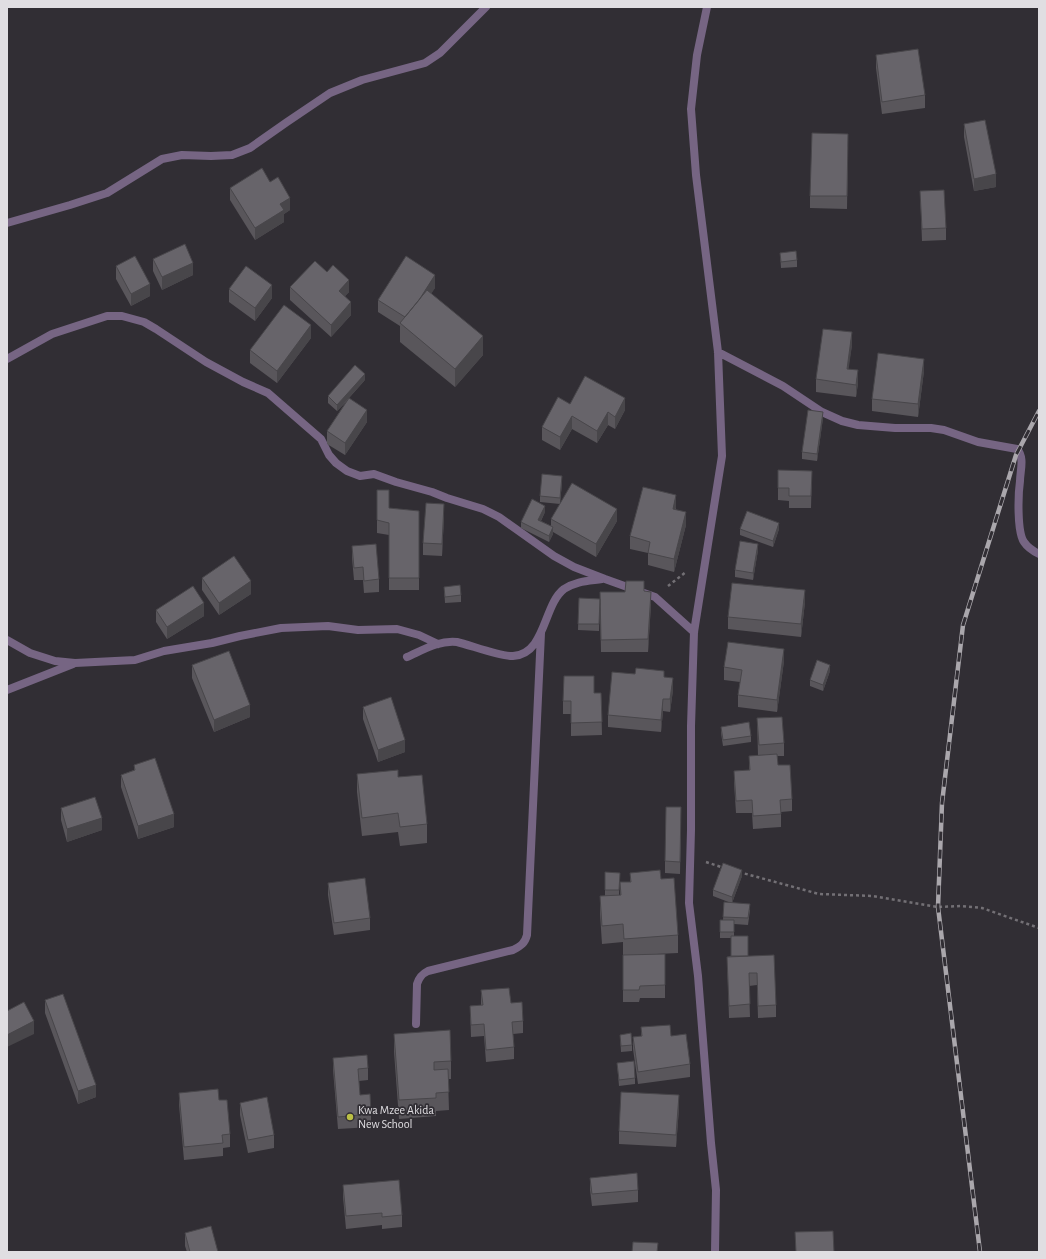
<svg xmlns="http://www.w3.org/2000/svg" width="1046" height="1259" viewBox="0 0 1046 1259" font-family="'Alegreya Sans',sans-serif">
	<rect width="100%" height="100%" fill="#312e34"/>
	<g fill="none" stroke-linecap="round" stroke-linejoin="round">
		<path stroke="#737075" stroke-width="2.5" stroke-dasharray="3 3" stroke-linecap="butt" d="M668,586L686,572
			M706,862L724,868
			M739,872L819,894L873,896L938,907L961,906L982,908L1039,928"/>
		<path stroke="#766583" stroke-width="8" d="M707,7L697,55L691,109L696,175L718,352L722,456L694,632L691,726V830L689,903L698,976L711,1143L716,1190L715,1252
			M7,223L70,205L107,193L162,159L182,155L211,156L232,155L250,148L287,122L330,93L362,80L425,63L440,53L486,7
			M718,352L783,386L822,412L842,421L858,425L895,428H931L944,430L978,442L1017,449C1025,458 1020,471 1020,481C1018,495 1017,532 1024,542C1028,548 1033,551 1039,554
			M7,359L52,334L107,316H122L144,322L156,329L206,362L243,382L268,393L321,439L329,455L336,463L347,471L360,476L374,474L396,482L432,492L447,498L483,509L499,517L554,556L574,567L605,579L655,597L694,632
			M7,640L30,653L55,661L75,663L135,660L164,651L212,643L240,636L281,628L328,626L358,630L397,629L419,635L438,644
			M407,657C423,650 439,640 457,642C470,645 502,657 513,656C546,654 543,605 564,589C576,581 588,581 602,579
			M7,690L73,664
			M416,1024L417,984C419,977 422,974 428,971L513,950C521,946 525,943 527,935L541,633"/>
		<g stroke="#aaa7ac" stroke-width="4.5">
			<path id="rail" d="M980,1252L938,907L942,803L963,625L1016,455L1039,411"/>
		</g>
		<use href="#rail" stroke="#312e34" stroke-width="3" stroke-dasharray="9" stroke-linecap="butt"/>
	</g>
	<path fill="#59565b" d="M876,55L925,95V108L882,114L876,68Z
		M964,124L996,187L974,191L964,137Z
		M848,146L847,209L810,208V196Z
		M270,182L290,210L284,214V222L255,240L230,200V188Z
		M920,191L946,228V240L922,241Z
		M780,253L797,260V267L781,268Z
		M153,259L193,275L162,290L153,271Z
		M116,266L150,296L131,306L116,279Z
		M290,287L349,292L345,296L351,315L331,337L290,300Z
		M435,288L431,293L483,355L455,387L400,342V326L378,312V300Z
		M229,289L272,298L255,321L229,302Z
		M311,338L277,383L250,363V350Z
		M852,345L848,369L858,383L856,397L816,392V379Z
		M924,371L918,417L872,411V399Z
		M365,380L349,398L367,422L345,455L327,444V431L346,402L337,411L328,403V396Z
		M570,404L625,410L615,429L608,425L597,443L572,429L560,450L542,440V427Z
		M823,418L817,461L802,459V452Z
		M778,470L812,471L811,508H789V501L778,500Z
		M562,482L560,504L617,521L596,557L553,532V534L549,542L521,528V522L545,512L541,521L551,526V519L560,504L540,502V496Z
		M377,490L389,508L419,511V590H389V535L377,533Z
		M676,507V510L686,525L674,572L648,565V553L630,549V536Z
		M444,516L442,556L423,555V543Z
		M740,529H779L773,547L740,535Z
		M352,546L379,579V592L364,593L363,580H354L352,558Z
		M758,550L753,580L735,577V570Z
		M202,578L251,594L219,615L202,590Z
		M444,587L461,595V602L445,603Z
		M579,598L600,599L599,631L578,630Z
		M805,602L801,637L728,629V617Z
		M651,604L648,652H601L600,605Z
		M156,610L204,616L167,639L156,622Z
		M784,661L777,712L738,707V695L740,682L724,680V667Z
		M192,665L250,717L214,732L192,678Z
		M830,671L823,691L810,686V680Z
		M664,677L673,690L670,712L663,711L661,732L608,727V715Z
		M594,693H601L602,735L571,736V714H563V701Z
		M363,707L405,752L378,762L363,719Z
		M757,718L784,743V756H777L778,765L792,799V811L781,812V827L753,829L752,813H736L734,783V771L749,770V756H758Z
		M721,727L751,736V742L723,746L721,733Z
		M134,765L174,827L138,839L121,787V775L134,770Z
		M357,774L398,777L427,824V843L400,846L398,832L362,836L357,792Z
		M61,808L102,830L67,842L61,820Z
		M681,820L680,874L665,873V861Z
		M605,872L620,873L619,895H620V882H630V873L661,879L678,935V953L657,954H665V998H640L639,1002H623V942L602,944L600,914V896H605Z
		M742,876L732,903L750,910L748,925L734,924V936L748,956L776,1005V1017L758,1018L757,985L749,986L750,1017L729,1018L727,957L731,956V938H720V920H723L724,902L731,903L713,896V890Z
		M328,883L370,918V930L334,935L328,895Z
		M481,990L511,1003L523,1021V1033L513,1034L514,1047V1059L486,1062L484,1036L471,1037L470,1006L481,1005Z
		M45,1000L96,1097L78,1104L45,1013Z
		M641,1027L671,1036L690,1064V1077L638,1084L633,1049V1037L641,1036Z
		M394,1034L451,1061V1079H448L449,1110L436,1111V1116L399,1119L394,1052Z
		M620,1035L632,1045V1051L621,1052Z
		M333,1058L368,1068V1080L359,1081L360,1095L371,1114V1127L338,1129L333,1070Z
		M617,1063L635,1078V1084L619,1086Z
		M179,1093L219,1100L230,1134V1147L223,1148V1156L184,1160L179,1105Z
		M240,1103L274,1135V1148L248,1153L240,1115Z
		M679,1108L676,1147L619,1144V1131Z
		M590,1178L638,1190V1202L592,1206L590,1190Z
		M343,1185L402,1215V1227L382,1229V1225L346,1229L343,1197Z
		M185,1233L218,1252H187L185,1246Z"/>
	<path fill="#48464a" d="M996,174V187L974,191V179Z
		M290,198V210L284,214V222L255,240V228L280,204Z
		M193,263V275L162,290V277Z
		M435,275V288L408,330L407,319Z
		M349,280V292L339,303V291Z
		M150,284V296L131,306V294Z
		M272,285V298L255,321V308Z
		M351,302V315L331,337V325Z
		M311,325V338L277,383V371Z
		M852,332V345L847,381V369Z
		M483,336V355L455,387V369Z
		M924,359V371L918,417V404Z
		M858,370V383L856,397V385Z
		M365,374V380L337,411V405Z
		M625,398V410L615,429V417Z
		M367,410V422L345,455V443Z
		M608,412V425L597,443V431Z
		M823,412V418L817,461V454Z
		M572,416V429L560,450V437Z
		M562,476V482L560,504V498Z
		M676,495V507L673,521V509Z
		M444,504V516L442,556V544Z
		M545,506V512L538,526V520Z
		M617,509V521L596,557V544Z
		M686,512V525L674,572V559Z
		M779,523V529L773,547V541Z
		M553,527V534L549,542V536Z
		M758,544V550L753,580V573Z
		M251,581V594L219,615V603Z
		M805,590V602L801,637V624Z
		M651,592V604L648,652V639Z
		M204,603V616L167,639V627Z
		M784,649V661L777,712V700Z
		M830,665V671L823,691V685Z
		M673,678V690L670,712V699Z
		M663,699V711L661,732V720Z
		M250,705V717L214,732V720Z
		M405,740V752L378,762V750Z
		M174,814V827L138,839V826Z
		M102,818V830L67,842V829Z
		M742,870V876L732,903V897Z
		M34,1021V1034L7,1047V1035Z
		M96,1085V1097L78,1104V1091Z
		M679,1095V1108L676,1147V1135Z"/>
	<path fill="#67646a" stroke="#48464a" d="M918,49L925,95L882,102L876,55Z
		M985,120L996,174L974,179L964,124Z
		M812,133L848,134L847,196H810Z
		M262,168L270,182L278,177L290,198L280,204L284,210L255,228L230,188Z
		M944,190L946,228L922,229L920,191Z
		M185,244L193,263L162,277L153,259Z
		M796,251L797,260L781,262L780,253Z
		M135,256L150,284L131,294L116,266Z
		M406,256L435,275L419,300L405,317L378,300Z
		M315,261L327,272L333,265L349,280L339,291L351,302L331,325L290,287Z
		M246,266L272,285L255,308L229,289Z
		M427,290L483,336L455,369L400,323Z
		M284,305L311,325L277,371L250,350Z
		M823,329L852,332L847,369L858,370L856,385L816,379Z
		M878,353L924,359L918,404L872,399Z
		M355,365L365,374L337,405L328,396Z
		M585,376L625,398L615,417L608,412L597,431L572,416L560,437L542,427L558,397L570,404Z
		M349,398L367,410L345,443L327,431Z
		M808,410L823,412L817,454L802,452Z
		M778,470L812,471L811,496H789V488H778Z
		M542,474L562,476L560,498L540,496Z
		M572,483L617,509L596,544L551,519Z
		M643,487L676,495L673,509L686,512L674,559L648,553L650,542L630,536Z
		M377,490H389V508L419,511V578H389V523L377,520Z
		M532,499L545,506L538,520L553,527L549,536L521,522Z
		M426,503L444,504L442,544L423,543Z
		M747,511L779,523L773,541L740,529Z
		M740,541L758,544L753,573L735,570Z
		M376,544L379,579L364,581L363,567L354,568L352,546Z
		M234,556L251,581L219,603L202,578Z
		M626,581H644V591L651,592L648,639L601,640L600,592H625Z
		M732,583L805,590L801,624L728,617Z
		M460,585L461,595L445,597L444,587Z
		M193,586L204,603L167,627L156,610Z
		M579,598L600,599L599,624H578Z
		M728,642L784,649L777,700L738,695L742,670L724,667Z
		M229,651L250,705L214,720L192,665Z
		M817,660L830,665L823,685L810,680Z
		M636,668L664,671V677L673,678L670,699H663L661,720L608,715L612,672L635,674Z
		M564,676H594V693H601L602,722L571,723V701H563Z
		M391,697L405,740L378,750L363,707Z
		M782,717L784,743L759,745L757,718Z
		M749,722L751,736L723,740L721,727Z
		M777,754L778,765H790L792,799L780,800L781,814L753,816L752,800L736,801L734,771L750,770L749,756Z
		M155,758L174,814L138,826L121,775L135,770L134,765Z
		M398,770V777L422,775L427,824L400,827L398,813L362,818L357,774Z
		M95,797L102,818L67,829L61,808Z
		M666,807H681L680,862L665,861Z
		M723,863L742,870L732,897L713,890Z
		M660,870L661,879L674,878L678,935L624,939L623,924L602,926L600,896L621,895L620,882H631L630,873Z
		M605,872L620,873L619,890H605Z
		M365,878L370,918L334,923L328,883Z
		M724,902L750,904L748,918L723,917Z
		M720,920H734V932H720Z
		M731,936H748V956H731Z
		M665,954V985L640,986L639,990H623V955Z
		M774,955L776,1005L758,1006L757,973H749L750,1004L729,1006L727,957Z
		M509,988L511,1003L522,1002L523,1021L512,1022L514,1047L486,1050L484,1024L471,1025L470,1006L483,1005L481,990Z
		M63,994L96,1085L78,1091L45,1000Z
		M24,1002L34,1021L7,1035V1011Z
		M670,1025L671,1036L686,1034L690,1064L638,1072L633,1037L642,1036L641,1027Z
		M450,1030L451,1061L434,1062V1070L448,1069L449,1092L436,1093V1098L399,1100L394,1034Z
		M631,1033L632,1045L621,1046L620,1035Z
		M367,1055L368,1068L358,1069L360,1095L370,1094L371,1114L338,1117L333,1058Z
		M634,1061L635,1078L619,1080L617,1063Z
		M218,1089L219,1100H227L230,1134L222,1135L223,1143L184,1147L179,1093Z
		M621,1092L679,1095L676,1135L619,1131Z
		M267,1097L274,1135L248,1140L240,1103Z
		M637,1173L638,1190L592,1194L590,1178Z
		M399,1180L402,1215L382,1217V1213L346,1216L343,1185Z
		M211,1226L218,1252H190L185,1233Z
		M833,1231L834,1252H796L795,1232Z
		M633,1242L658,1243L657,1252H632Z"/>
	<circle fill="#bbc045" stroke="#312e34" stroke-width="1.5" cx="350" cy="1117" r="4"/>
	<g text-anchor="middle" stroke-width="3.5" stroke-linejoin="round" paint-order="stroke">
		<g font-size="12" fill="#e0dee2" stroke="#312e34" text-anchor="start">
			<text x="358" y="1114">Kwa Mzee Akida<tspan x="358" dy="14">New School</tspan></text>
		</g>
	</g>
	<rect width="1046" height="1259" fill="none" stroke="#e0dee2" stroke-width="16"/>
</svg>
